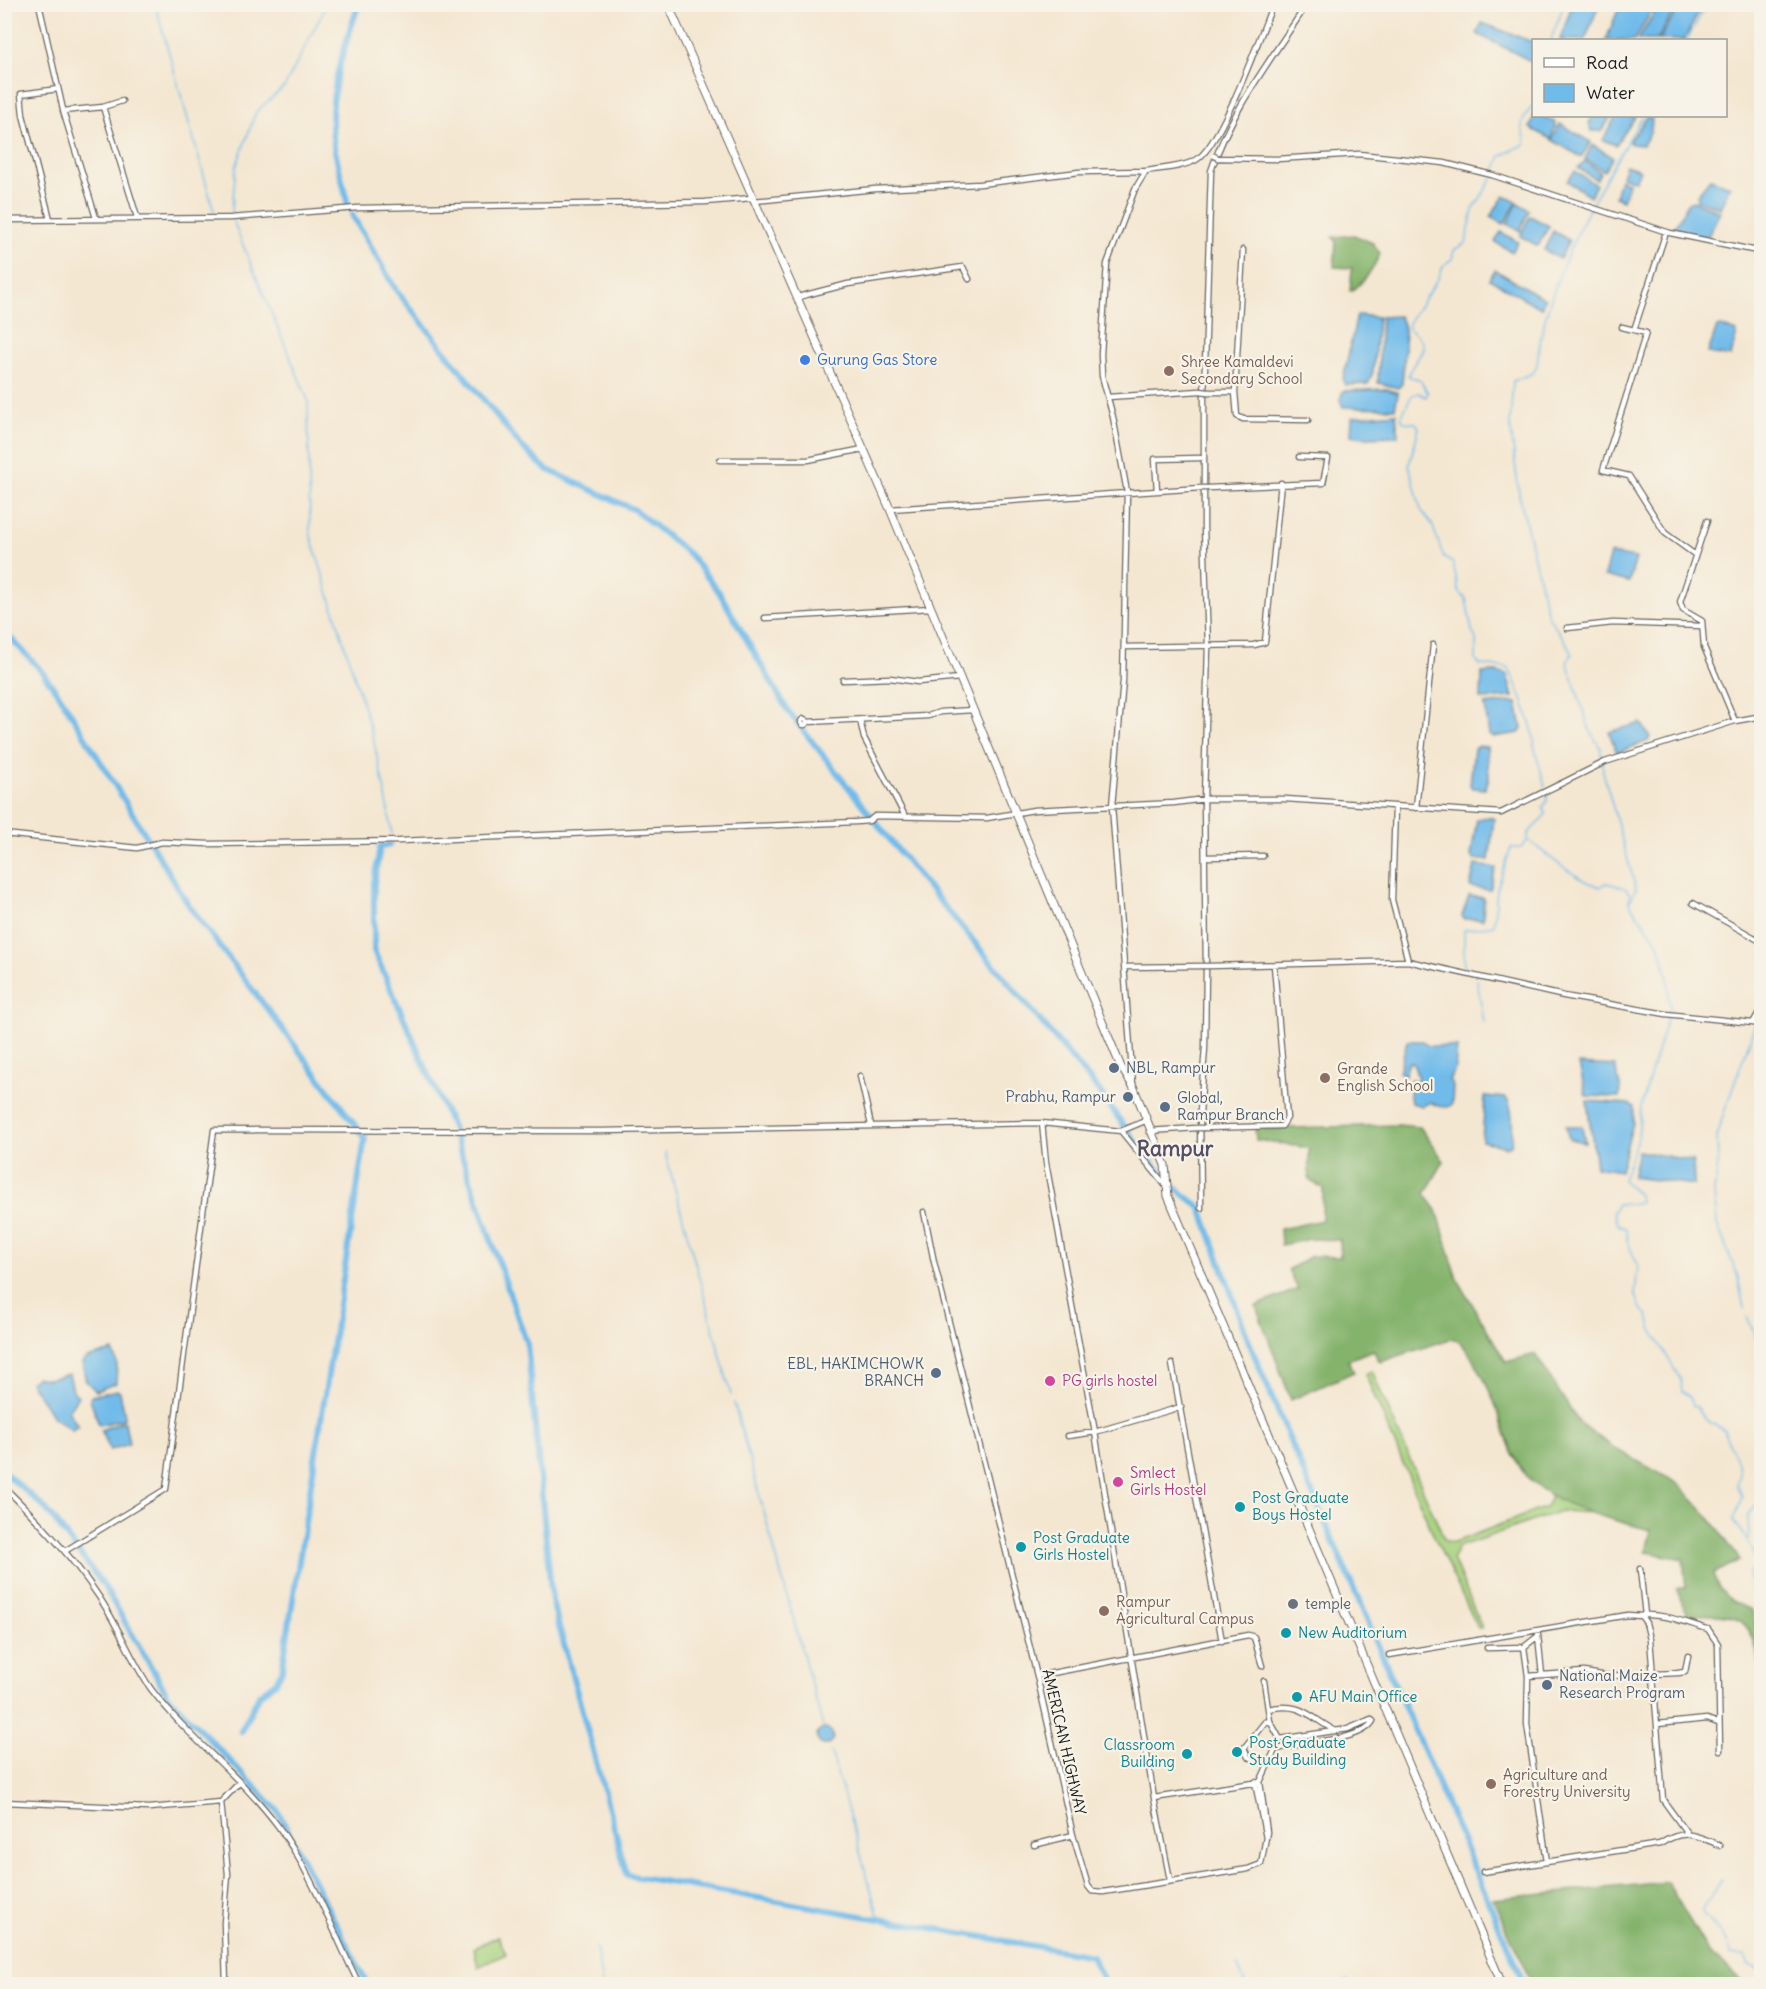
<svg xmlns="http://www.w3.org/2000/svg" width="1766" height="1989" viewBox="0 0 1766 1989" font-family="Delius,sans-serif">
	<rect width="100%" height="100%" fill="#f7f3e8"/>
	<filter id="ink" filterUnits="userSpaceOnUse"><feTurbulence type="fractalNoise" baseFrequency=".0167" numOctaves="2"/><feDisplacementMap in="SourceGraphic" scale="12" xChannelSelector="R" yChannelSelector="G"/><feConvolveMatrix kernelMatrix="1 2 1 2 8 2 1 2 1" color-interpolation-filters="sRGB"/></filter>
	<filter id="wash" filterUnits="userSpaceOnUse"><feTurbulence type="fractalNoise" baseFrequency=".008" numOctaves="4" result="noise"/><feDisplacementMap in="SourceGraphic" scale="24" xChannelSelector="R" yChannelSelector="G"/><feGaussianBlur stdDeviation="1.35" result="paint"/><feColorMatrix in="noise" values="0 0 0 0 0 0 0 0 0 0 0 0 0 0 0 0 0 1.4 0 .05"/><feComposite in="paint" operator="in"/></filter>
	<g filter="url(#wash)">
		<rect width="100%" height="100%" fill="#f4e7d1"/>
		<path fill="#a6d17d" stroke="#61764c" stroke-width="1.5" d="M1372,1371L1445,1541L1455,1542L1546,1507L1551,1497L1547,1492L1594,1513L1561,1511L1458,1547L1453,1559L1482,1628H1478L1437,1543L1365,1374Z
			M498,1936L506,1954L478,1967L474,1948Z"/>
		<path fill="#84b36c" stroke="#506844" stroke-width="1.5" d="M1354,235L1373,243L1380,253C1374,268 1365,283 1350,291L1352,268L1334,267L1336,241L1333,237Z
			M1398,1125L1420,1127L1444,1161L1425,1194L1437,1210L1457,1278L1506,1362L1535,1354L1578,1421L1612,1447L1679,1484L1713,1522L1740,1560L1713,1574C1719,1595 1733,1603 1752,1610L1761,1645V1704C1759,1679 1762,1627 1734,1618C1721,1613 1702,1615 1687,1615L1676,1588H1686L1683,1559L1646,1552L1651,1530C1615,1521 1556,1506 1529,1479C1511,1460 1504,1427 1495,1404C1486,1383 1475,1356 1458,1341L1450,1339L1380,1362L1373,1350L1348,1360L1354,1372L1291,1400L1256,1306L1298,1289L1288,1270L1311,1256L1340,1257V1240L1310,1239L1281,1245L1280,1229L1322,1220L1323,1188L1309,1180V1148L1256,1140L1255,1129Z
			M1667,1882L1709,1953L1746,1984H1532L1493,1899Z"/>
		<path fill="#71bbea" stroke="#466c83" stroke-width="1.5" d="M1572,5H1599L1585,40H1560Z
			M1637,5H1655L1635,40H1606L1618,10L1628,11Z
			M1659,5H1677L1657,40H1638Z
			M1680,5H1688L1700,10L1684,40H1659Z
			M1482,23L1533,42V62L1477,34Z
			M1534,116H1542L1556,123L1551,139L1530,128Z
			M1594,116H1611L1602,131H1591L1589,123Z
			M1616,116H1636L1616,145L1603,140Z
			M1647,117L1652,119L1651,131L1643,145L1631,144L1629,142Z
			M1560,124L1591,142L1581,157L1552,140Z
			M1592,145L1613,157L1604,171L1585,159Z
			M1585,161L1600,172L1597,180L1578,168Z
			M1626,165L1640,170L1635,181L1622,176Z
			M1575,171L1596,185L1590,196L1567,181Z
			M1620,179L1629,183L1623,200L1615,197Z
			M1710,179L1730,186L1720,208L1697,200V195Z
			M1504,196L1517,202L1504,224L1490,217Z
			M1693,201L1720,212L1707,238L1673,230L1688,203Z
			M1518,203L1529,210L1520,231L1507,224Z
			M1530,216L1549,226L1538,246L1520,236Z
			M1553,231L1569,240L1560,259L1544,250Z
			M1501,232L1518,242L1512,252L1495,242Z
			M1495,270L1545,299L1541,308L1489,279Z
			M1357,315L1378,317L1373,372L1368,384L1346,385L1343,379Z
			M1399,316C1410,332 1403,365 1402,384L1398,388L1378,383L1381,317Z
			M1720,326L1737,332L1731,357L1708,353L1717,327Z
			M1387,389L1398,393L1395,408L1343,407L1340,400L1343,391Z
			M1396,413L1398,436L1363,437L1351,435L1352,417Z
			M1610,554L1636,558L1629,582L1604,576Z
			M1496,672L1507,675L1513,697L1481,699L1482,673Z
			M1511,702L1517,703L1522,728L1519,733L1493,737L1489,735L1485,705Z
			M1641,723L1650,737L1648,741L1617,753L1609,732Z
			M1478,746L1487,747L1489,778L1485,789L1472,788L1470,785L1474,749Z
			M1490,817L1494,819L1489,860H1474L1471,856L1477,819Z
			M1475,865L1496,868L1490,890L1470,887Z
			M1469,896L1484,898L1483,919H1464L1462,916Z
			M1407,1041H1422L1428,1046L1457,1047L1455,1069L1449,1080L1453,1085L1452,1104L1448,1107L1434,1105L1432,1102L1422,1106L1411,1103L1408,1085L1411,1079L1416,1081L1418,1078L1413,1063L1409,1062L1405,1075L1399,1072Z
			M1579,1064L1615,1066L1621,1091L1619,1097L1586,1096Z
			M1485,1096L1506,1098C1514,1109 1513,1132 1511,1145L1506,1147L1482,1141Z
			M1587,1101L1629,1104L1634,1107L1633,1123L1620,1171L1596,1167Z
			M1566,1126H1582L1585,1142L1569,1139Z
			M1638,1151L1693,1161L1694,1185L1632,1177Z
			M113,1351L117,1364L116,1383L96,1391L86,1381L82,1363L86,1358Z
			M69,1374L73,1391L78,1396L68,1411L78,1426L72,1430L53,1417L30,1382L36,1377L48,1379Z
			M117,1390L120,1392L125,1416L124,1419L99,1425L90,1399L91,1396Z
			M122,1422H125L129,1444L110,1450L101,1430Z
			M817 1737a8 8 0 1 1 16 0a8 8 0 1 1-16 0Z"/>
		<g fill="none" stroke-linecap="round" stroke-linejoin="round">
			<path stroke="#71bbea" stroke-width="1.5" d="M155,4L214,211
				M327,4L285,86L256,112L236,167L232,209L235,226L308,400L310,533L372,734L386,796L392,834
				M1551,40L1564,4
				M1687,40L1707,4
				M1534,104C1529,111 1521,120 1522,128C1523,135 1527,137 1525,144L1501,156L1492,179L1473,210L1466,243L1454,250L1452,259L1443,266L1438,279L1408,323V328C1438,349 1415,353 1408,376L1420,380L1428,393L1426,397L1419,393L1412,395L1401,417L1404,422L1416,423L1419,428L1409,465L1421,510L1432,524L1444,558L1453,563L1459,592L1466,599L1472,631L1476,639V660L1480,665L1508,668C1515,679 1537,735 1534,746L1545,786
				M1547,793V801L1543,807L1546,814L1528,834V840C1551,858 1572,877 1600,887L1607,883L1625,888L1630,894L1629,903L1659,944L1668,979L1670,1008L1641,1107L1638,1137L1623,1180L1639,1195L1640,1203L1618,1204L1613,1212L1617,1224L1626,1229L1627,1240L1638,1267L1635,1293L1641,1309L1648,1315L1651,1328L1681,1381L1682,1391L1690,1397L1693,1406L1697,1407L1706,1420L1724,1430C1728,1447 1747,1468 1737,1484L1742,1497L1734,1520C1744,1535 1755,1549 1757,1567L1748,1573L1753,1596L1762,1610
				M1629,903L1636,889L1603,772L1601,749L1590,731L1567,662L1572,654L1571,650L1548,616L1519,494L1510,423L1513,381L1533,373L1537,366C1543,283 1600,185 1643,116
				M1464,969V930L1494,925L1497,889L1511,848H1521L1528,840
				M1477,980L1484,1022
				M1759,1018L1762,1014
				M665,1152L731,1395
				M1744,1309L1738,1277L1717,1224L1714,1191L1718,1165L1717,1133L1755,1025
				M1747,1317L1762,1350
				M734,1403L823,1727
				M1749,1540L1748,1517L1762,1496
				M831,1752L879,1918
				M1721,1879L1703,1909L1704,1914L1728,1943L1730,1955L1745,1956L1749,1965L1762,1970
				M596,1948L602,1984
				M1237,1965L1245,1984
				M1347,1980L1350,1984"/>
			<path stroke="#71bbea" stroke-width="6" d="M348,206C344,186 338,166 334,146C326,98 343,49 359,4
				M352,215L396,290L520,445L546,469L635,510L690,555L719,592L788,711L917,874L1096,1087L1148,1159L1178,1190L1201,1208L1247,1337L1299,1462L1524,1984
				M4,631L38,667L60,696L190,907L365,1138L282,1670L276,1682L259,1695L241,1731
				M389,845L380,847L374,883V951L453,1129
				M455,1136L527,1344L552,1601L627,1875L1092,1956L1105,1984
				M4,1472L46,1509L104,1586L168,1696L277,1810L367,1984"/>
		</g>
	</g>
	<g filter="url(#ink)">
		<g fill="none" stroke-linecap="round" stroke-linejoin="round">
			<g stroke="#68635b" stroke-width="7">
				<path id="street" d="M39,4L64,114L96,218
					M122,101L103,107L137,217
					M63,111L103,107
					M1218,158L1277,159L1359,154L1444,163L1492,175L1670,233L1762,252
					M754,201L875,189L980,184L1079,172L1146,171
					M50,219L23,115L21,94L58,89
					M4,220L231,218L358,208L705,202L752,198
					M798,297L848,284L963,267L969,279
					M1622,327L1646,333L1603,470L1629,476L1665,533L1694,554
					M1634,330L1666,232
					M1208,392H1235L1243,250
					M1235,392L1237,416L1243,419L1308,420
					M1108,397L1200,391
					M720,460H808L863,449
					M1208,488L1323,483L1328,458L1299,457
					M1157,491L1155,459L1200,458
					M890,509L1201,488
					M1707,521L1680,602L1683,610L1702,621L1704,647L1735,721
					M765,618L931,608
					M1567,628L1613,623L1702,626
					M1124,647L1254,645L1265,642L1281,483
					M843,680L890,678L918,682L960,678
					M801 722a3 3 0 1 1 6 0a3 3 0 1 1-6 0Z
					M860,720L864,738L905,816
					M807,722L928,716L940,712L973,710
					M1395,808L1392,900L1408,961
					M1416,808L1433,645
					M4,834L137,848L162,842L208,844L400,841L856,822L869,821L875,816L987,818L1034,810L1174,803L1204,799H1285L1501,813L1605,762L1735,721L1762,716
					M1206,857L1263,856
					M1693,903L1762,942
					M1209,966L1408,961L1564,996L1666,1014L1762,1024
					M1125,967L1201,966
					M1753,1023L1762,1007
					M860,1076L871,1125
					M1133,1085L1112,806L1123,681L1127,492L1113,417L1102,376L1101,354L1107,264L1135,189L1146,171C1162,168 1181,168 1196,160C1221,146 1260,36 1273,4
					M1042,1123L1046,1163L1095,1432L1154,1798L1170,1880
					M1203,1128L1282,1126L1287,1118L1274,965
					M1121,1131L1166,1186
					M1149,1131L1197,1128
					M1201,1208L1200,1112L1205,1048L1206,968L1204,799L1208,645L1204,527V398L1211,171C1230,111 1273,57 1307,4
					M924,1212L934,1262L1037,1676L1073,1835L1088,1886L1092,1891L1103,1892L1248,1869L1261,1864L1267,1832L1260,1782L1280,1739L1348,1729L1371,1719
					M1172,1364L1222,1641
					M1068,1436L1095,1432L1181,1407
					M4,1487C38,1520 71,1555 97,1594C118,1624 130,1659 151,1689C189,1739 241,1776 278,1826C312,1873 333,1932 359,1984
					M65,1551L166,1489L214,1130L601,1131L1042,1123L1121,1131L1145,1121
					M1640,1569L1645,1615H1643
					M1645,1615C1666,1614 1687,1623 1708,1629L1718,1644L1720,1750
					M1538,1635L1542,1675
					M1524,1647L1528,1676
					M1487,1648L1524,1647L1538,1636
					M1389,1655L1628,1615L1641,1616L1646,1623L1650,1639L1663,1800L1687,1833
					M1037,1676L1248,1635L1254,1637L1262,1666
					M1264,1681L1268,1709
					M1657,1724L1707,1719L1718,1723
					M1280,1739L1270,1721L1268,1709C1301,1702 1307,1715 1334,1730
					M1275,1750C1298,1741 1361,1743 1373,1721
					M1266,1764L1248,1757L1244,1748L1265,1722L1270,1721
					M1255,1782L1266,1838
					M1154,1798L1260,1782
					M4,1802L149,1808L221,1802
					M1034,1845L1073,1835
					M1547,1862L1527,1724L1528,1676L1584,1672L1607,1676L1678,1673L1685,1672L1688,1656
					M1483,1872L1660,1844C1685,1828 1694,1835 1720,1845
					M226,1984L224,1923L228,1874L221,1802L239,1783"/>
			</g>
			<g stroke="#68635b" stroke-width="9">
				<path id="secondary" d="M668,4L890,509L1121,1067L1133,1086L1165,1165L1168,1196L1502,1984"/>
			</g>
			<use href="#street" stroke="#fff" stroke-width="4.5"/>
			<use href="#secondary" stroke="#fff" stroke-width="7"/>
			<g stroke="#68635b" stroke-width="7" stroke-linecap="butt">
				<path id="street-bridge" d="M1214,156L1218,158
					M1200,391L1208,392
					M1201,488H1208
					M1201,966H1209
					M1197,1128H1203"/>
			</g>
			<use href="#street-bridge" stroke="#fff" stroke-width="4.5"/>
		</g>
	</g>
	<circle fill="#3f7fe0" stroke="#f7f3e8" stroke-width="2" cx="805" cy="360" r="6"/>
	<g fill="#8d6e63" stroke="#f7f3e8" stroke-width="2">
		<circle cx="1169" cy="371" r="6"/>
		<circle cx="1325" cy="1078" r="6"/>
		<circle cx="1104" cy="1611" r="6"/>
		<circle cx="1491" cy="1784" r="6"/>
	</g>
	<g fill="#5c6f8a" stroke="#f7f3e8" stroke-width="2">
		<circle cx="1114" cy="1068" r="6"/>
		<circle cx="1128" cy="1097" r="6"/>
		<circle cx="1165" cy="1107" r="6"/>
		<circle cx="936" cy="1373" r="6"/>
		<circle cx="1547" cy="1685" r="6"/>
	</g>
	<g fill="#d1479c" stroke="#f7f3e8" stroke-width="2">
		<circle cx="1050" cy="1381" r="6"/>
		<circle cx="1118" cy="1482" r="6"/>
	</g>
	<g fill="#0f9aa8" stroke="#f7f3e8" stroke-width="2">
		<circle cx="1240" cy="1507" r="6"/>
		<circle cx="1021" cy="1547" r="6"/>
		<circle cx="1286" cy="1633" r="6"/>
		<circle cx="1297" cy="1697" r="6"/>
		<circle cx="1237" cy="1752" r="6"/>
		<circle cx="1187" cy="1754" r="6"/>
	</g>
	<circle fill="#6b7280" stroke="#f7f3e8" stroke-width="2" cx="1293" cy="1604" r="6"/>
	<g text-anchor="middle" stroke-width="4.5" stroke-linejoin="round" paint-order="stroke">
		<g font-size="15" fill="#366cbe" stroke="#f7f3e8" text-anchor="start">
			<text x="817" y="365">Gurung Gas Store</text>
		</g>
		<g font-size="15" fill="#785e54" stroke="#f7f3e8" text-anchor="start">
			<text x="1181" y="367">Shree Kamaldevi<tspan x="1181" dy="17">Secondary School</tspan></text>
			<text x="1337" y="1074">Grande<tspan x="1337" dy="17">English School</tspan></text>
			<text x="1116" y="1607">Rampur<tspan x="1116" dy="17">Agricultural Campus</tspan></text>
			<text x="1503" y="1780">Agriculture and<tspan x="1503" dy="17">Forestry University</tspan></text>
		</g>
		<g font-size="15" fill="#4e5e75" stroke="#f7f3e8" text-anchor="start">
			<text x="1126" y="1073">NBL, Rampur</text>
			<text x="1116" y="1102" text-anchor="end">Prabhu, Rampur</text>
			<text x="1177" y="1103">Global,<tspan x="1177" dy="17">Rampur Branch</tspan></text>
			<text x="924" y="1369" text-anchor="end">EBL, HAKIMCHOWK<tspan x="924" dy="17">BRANCH</tspan></text>
			<text x="1559" y="1681">National Maize<tspan x="1559" dy="17">Research Program</tspan></text>
		</g>
		<g font-size="15" fill="#b23c85" stroke="#f7f3e8" text-anchor="start">
			<text x="1062" y="1386">PG girls hostel</text>
			<text x="1130" y="1478">Smlect<tspan x="1130" dy="17">Girls Hostel</tspan></text>
		</g>
		<g font-size="15" fill="#0d838f" stroke="#f7f3e8" text-anchor="start">
			<text x="1252" y="1503">Post Graduate<tspan x="1252" dy="17">Boys Hostel</tspan></text>
			<text x="1033" y="1543">Post Graduate<tspan x="1033" dy="17">Girls Hostel</tspan></text>
			<text x="1298" y="1638">New Auditorium</text>
			<text x="1309" y="1702">AFU Main Office</text>
			<text x="1249" y="1748">Post Graduate<tspan x="1249" dy="17">Study Building</tspan></text>
			<text x="1175" y="1750" text-anchor="end">Classroom<tspan x="1175" dy="17">Building</tspan></text>
		</g>
		<g font-size="15" fill="#5b616d" stroke="#f7f3e8" text-anchor="start">
			<text x="1305" y="1609">temple</text>
		</g>
		<g font-size="15" fill="#1c1c1c" stroke="#f7f3e8">
			<text transform="translate(1064 1742) rotate(77)" y="5">AMERICAN HIGHWAY</text>
		</g>
		<g font-size="21" font-weight="bold" fill="#564e66" stroke="#f7f3e8">
			<text x="1175" y="1156">Rampur</text>
		</g>
	</g>
	<rect width="1766" height="1989" fill="none" stroke="#f7f3e8" stroke-width="24"/>
	<rect x="1532" y="39" width="195" height="78" fill="#f7f3e8" stroke="#9f9d96" stroke-width="1.5"/>
	<rect x="1544" y="58" width="30" height="9" fill="#ffffff" stroke="#9f9d96" stroke-width="1.5"/>
	<text x="1586" y="69" font-size="18" fill="#1c1c1c">Road</text>
	<rect x="1544" y="84" width="30" height="18" fill="#71bbea" stroke="#9f9d96" stroke-width="1.5"/>
	<text x="1586" y="99" font-size="18" fill="#1c1c1c">Water</text>
</svg>
